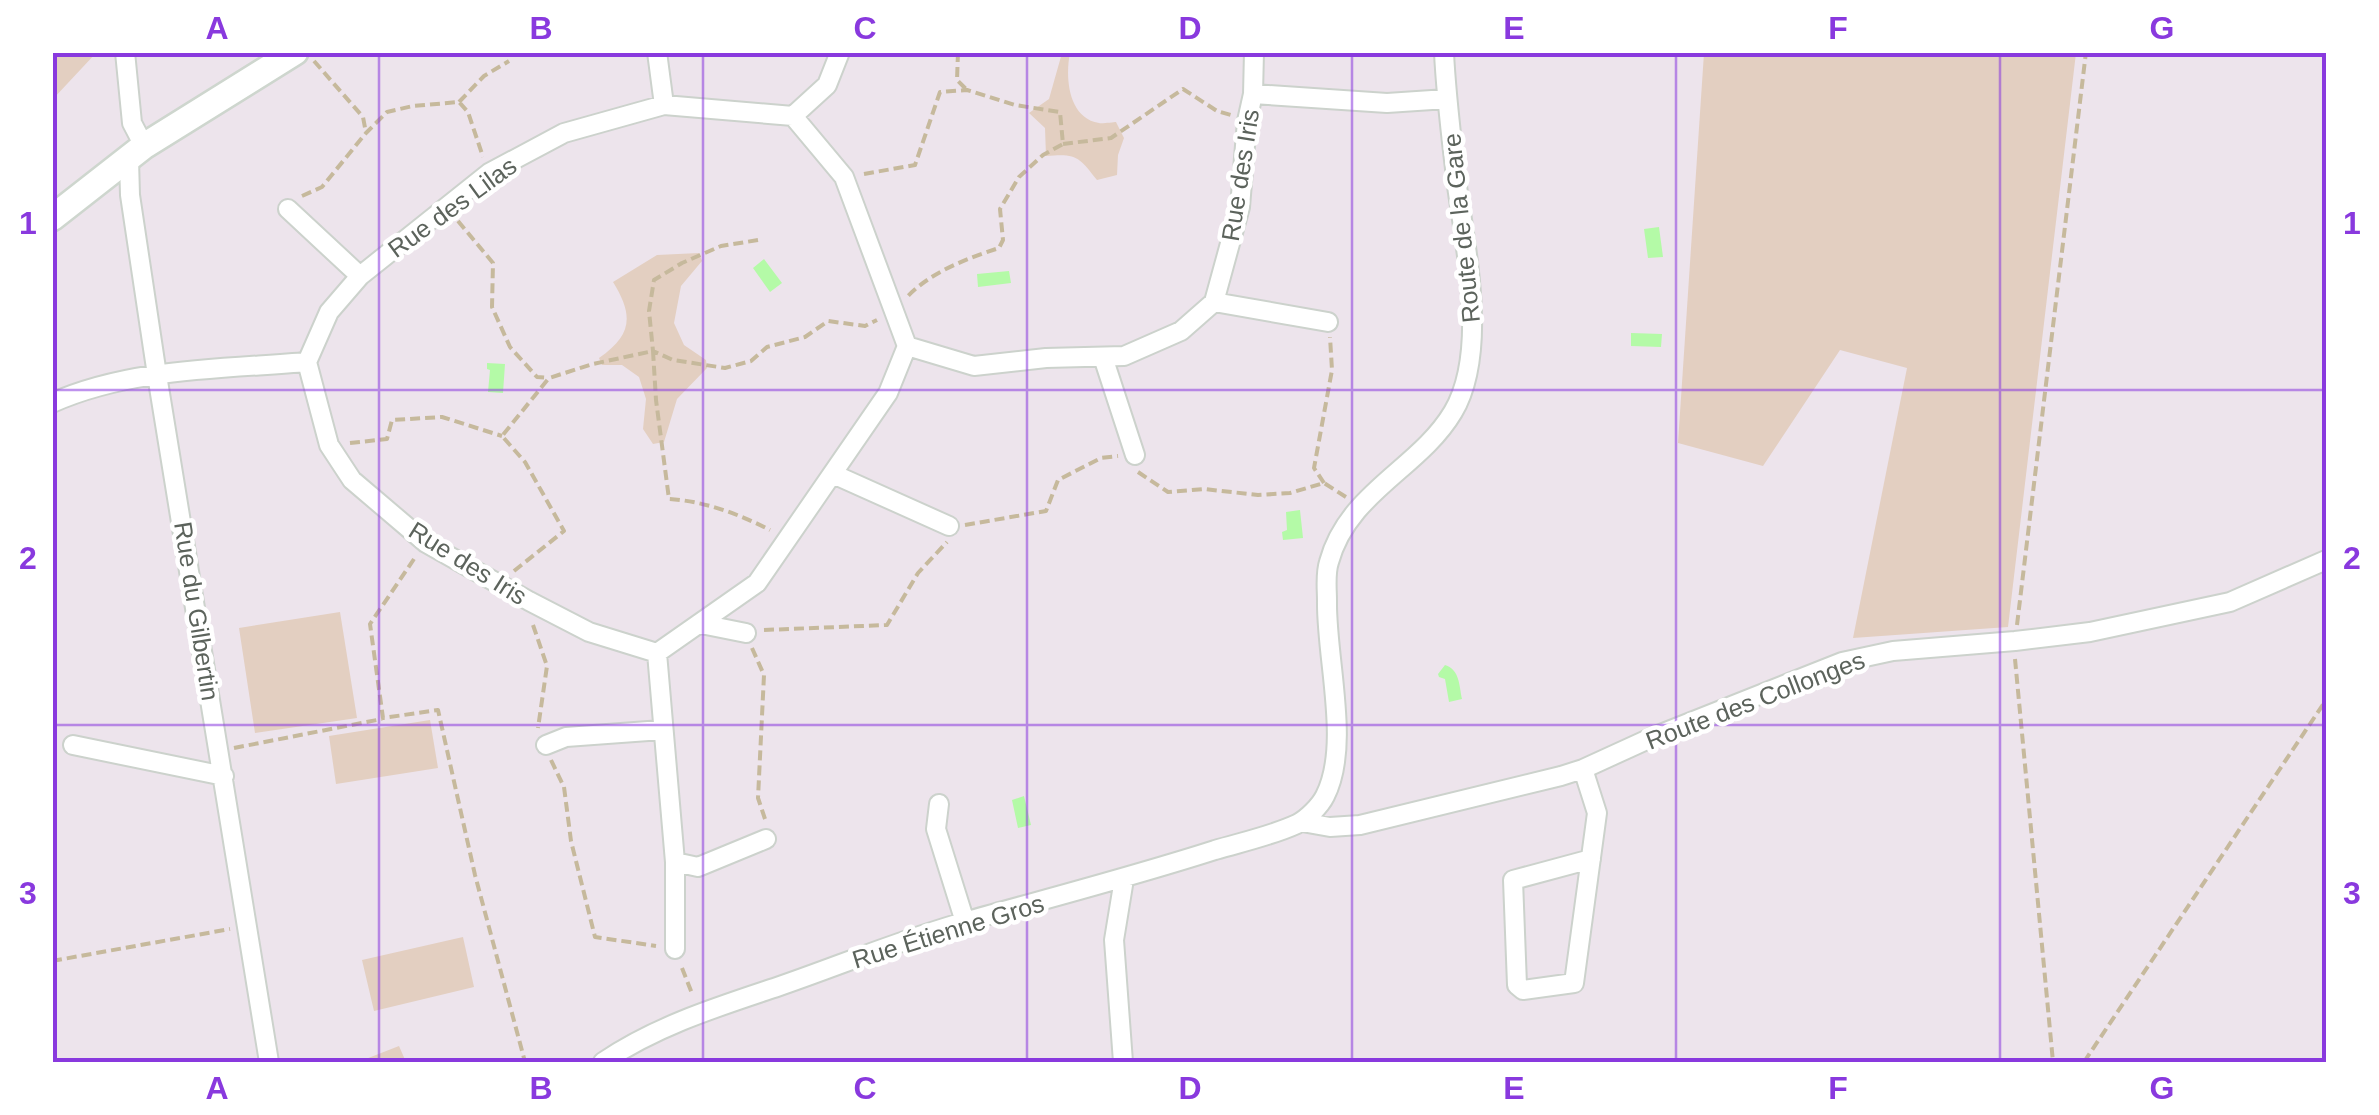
<svg xmlns="http://www.w3.org/2000/svg" width="2379" height="1115" viewBox="0 0 2379 1115" font-family="Arial,sans-serif">
	<rect width="100%" height="100%" fill="#ede4ec"/>
	<path fill="#e3cfc1" d="M53,52L96,53L53,99L52,53Z
		M1062,53H1070C1065,77 1068,118 1099,123C1101,124 1114,122 1116,122L1124,138L1118,155L1117,175L1097,180C1079,157 1077,153 1046,156L1045,128L1029,113L1049,99Z
		M1704,53H2076L2008,627L1853,638L1907,368L1840,350L1763,466L1678,443Z
		M699,253L702,261L681,286L674,323L684,345L706,360L707,368L677,399L664,442L653,444L643,429L646,399L639,377L622,365H602L599,358C632,335 634,316 613,282L657,255Z
		M340,612L357,718L255,733L239,628Z
		M430,720L438,768L336,784L329,736Z
		M463,937L474,987L374,1011L362,960Z
		M399,1046L406,1062H358Z"/>
	<path fill="#b4faa7" d="M1659,227L1663,257L1648,258L1644,229Z
		M764,259L782,283L770,292L753,268Z
		M1009,271L1011,283L978,287L977,274Z
		M1631,333L1662,334L1661,347L1631,346Z
		M487,363L505,364L503,393L488,392L490,370L487,369Z
		M1300,510L1303,538L1283,540L1282,532L1287,530L1286,512Z
		M1445,665C1460,670 1459,685 1462,699L1449,702L1445,679L1439,677L1438,674Z
		M1024,796L1031,825L1018,828L1012,800Z"/>
	<g fill="none" stroke-linecap="round" stroke-linejoin="round">
		<g stroke="#ccd2cc" stroke-width="22">
			<path id="minor" d="M125,52L132,123L144,146
				M657,52L664,105
				M1253,94L1387,103L1447,99
				M793,116L827,85L840,52
				M129,160L130,195L157,375L269,1062
				M288,209L360,276
				M1214,302L1328,322
				M907,346L974,366L1046,358L1124,356L1181,331L1214,302L1240,207L1247,121L1253,94L1254,52
				M1103,357L1135,455
				M52,403C130,368 223,369 307,362L329,312L360,276L489,173L564,133L664,105L793,116L844,177L907,346L888,393L757,583L657,653L589,632L529,601L426,543L352,480L329,445L307,362
				M833,474L949,526
				M701,624L746,633
				M657,653L675,862V949
				M73,745L224,776
				M546,745L566,737L662,730
				M1583,769L1597,813L1574,983L1523,990L1517,985L1513,880L1591,859
				M939,804L936,829L965,922
				M1302,822L1330,827L1360,825L1561,776L1583,769L1653,737L1842,662L1893,651L2015,641L2090,632L2230,602L2326,560
				M675,862L698,867L766,839
				M603,1062C656,1026 717,1007 777,987C841,965 905,938 971,920C1053,897 1134,876 1215,850C1242,842 1271,836 1297,824C1307,819 1320,806 1325,796C1351,745 1326,659 1327,601C1327,588 1325,574 1329,562C1348,492 1419,469 1453,412C1488,353 1466,251 1457,186C1452,142 1446,97 1444,52
				M1123,1062L1114,940L1124,879"/>
		</g>
		<g stroke="#ced6ce" stroke-width="30">
			<path id="secondary" d="M52,218L144,146L295,52"/>
		</g>
		<path stroke="#c6b99c" stroke-width="4" stroke-dasharray="10 5" stroke-linecap="butt" d="M958,52L957,80L967,90
			M314,61L363,117L366,133
			M459,102L484,76L509,61
			M1063,144L1111,138L1183,89L1217,111L1231,115
			M864,174L915,165L940,92L967,90L1015,105L1060,112L1063,144L1043,155L1019,177L1000,209L1003,240L999,248C968,258 931,272 908,296
			M302,196L322,187L366,133L387,112L413,106L459,102L468,112L483,157
			M458,221L493,263L492,307L510,347L537,377L549,378
			M758,240L721,246L682,263L654,280L649,311L653,351L673,360L725,368L751,361L767,347L805,337L828,321L865,326L877,320
			M350,443L387,439L392,420L442,417L502,436
			M1138,472L1168,492L1204,489L1258,495L1290,493L1324,483L1346,497
			M1324,483L1314,468L1332,370L1330,337
			M965,525L1046,511L1058,480L1101,458L1118,456
			M414,559L370,624L383,718L438,710L475,875L525,1062
			M514,571L564,531L525,462L502,436L549,378L593,364L653,351L656,400L669,499C704,501 739,514 770,530
			M533,625L547,666L538,728
			M2017,625L2086,52
			M764,630L887,625L918,573L947,542
			M752,648L764,675L758,798L765,819
			M2015,659L2053,1062
			M234,748L382,719
			M551,760L564,787L571,841L595,937L656,946
			M52,961L230,929
			M682,968L693,996
			M2084,1062L2326,700"/>
		<use href="#minor" stroke="#fff" stroke-width="18"/>
		<use href="#secondary" stroke="#fff" stroke-width="25"/>
	</g>
	<path fill="none" stroke="#8939de" stroke-width="2.5" stroke-opacity="0.55" d="M379,52V1062M703,52V1062M1027,52V1062M1352,52V1062M1676,52V1062M2000,52V1062M52,390H2326M52,725H2326"/>
	<g text-anchor="middle" stroke-width="9" stroke-linejoin="round" paint-order="stroke">
		<g font-size="25" fill="#5c635c" stroke="#fff">
			<text transform="translate(1240 175) rotate(-81)" y="9">Rue des Iris</text>
			<text transform="translate(452 207) rotate(-36)" y="9">Rue des Lilas</text>
			<text transform="translate(1461 228) rotate(-96)" y="9">Route de la Gare</text>
			<text transform="translate(468 563) rotate(32)" y="9">Rue des Iris</text>
			<text transform="translate(197 611) rotate(81)" y="9">Rue du Gilbertin</text>
			<text transform="translate(1755 700) rotate(-21)" y="9">Route des Collonges</text>
			<text transform="translate(948 931) rotate(-17)" y="9">Rue Étienne Gros</text>
		</g>
	</g>
	<rect width="2379" height="1115" fill="none" stroke="#ffffff" stroke-width="110"/>
	<rect x="55" y="55" width="2269" height="1005" fill="none" stroke="#8939de" stroke-width="4"/>
	<g font-size="32" text-anchor="middle" font-weight="bold" fill="#8939de">
		<text x="217" y="39">A</text>
		<text x="541" y="39">B</text>
		<text x="865" y="39">C</text>
		<text x="1190" y="39">D</text>
		<text x="1514" y="39">E</text>
		<text x="1838" y="39">F</text>
		<text x="2162" y="39">G</text>
		<text x="28" y="234">1</text>
		<text x="2352" y="234">1</text>
		<text x="28" y="569">2</text>
		<text x="2352" y="569">2</text>
		<text x="28" y="904">3</text>
		<text x="2352" y="904">3</text>
		<text x="217" y="1099">A</text>
		<text x="541" y="1099">B</text>
		<text x="865" y="1099">C</text>
		<text x="1190" y="1099">D</text>
		<text x="1514" y="1099">E</text>
		<text x="1838" y="1099">F</text>
		<text x="2162" y="1099">G</text>
	</g>
</svg>
